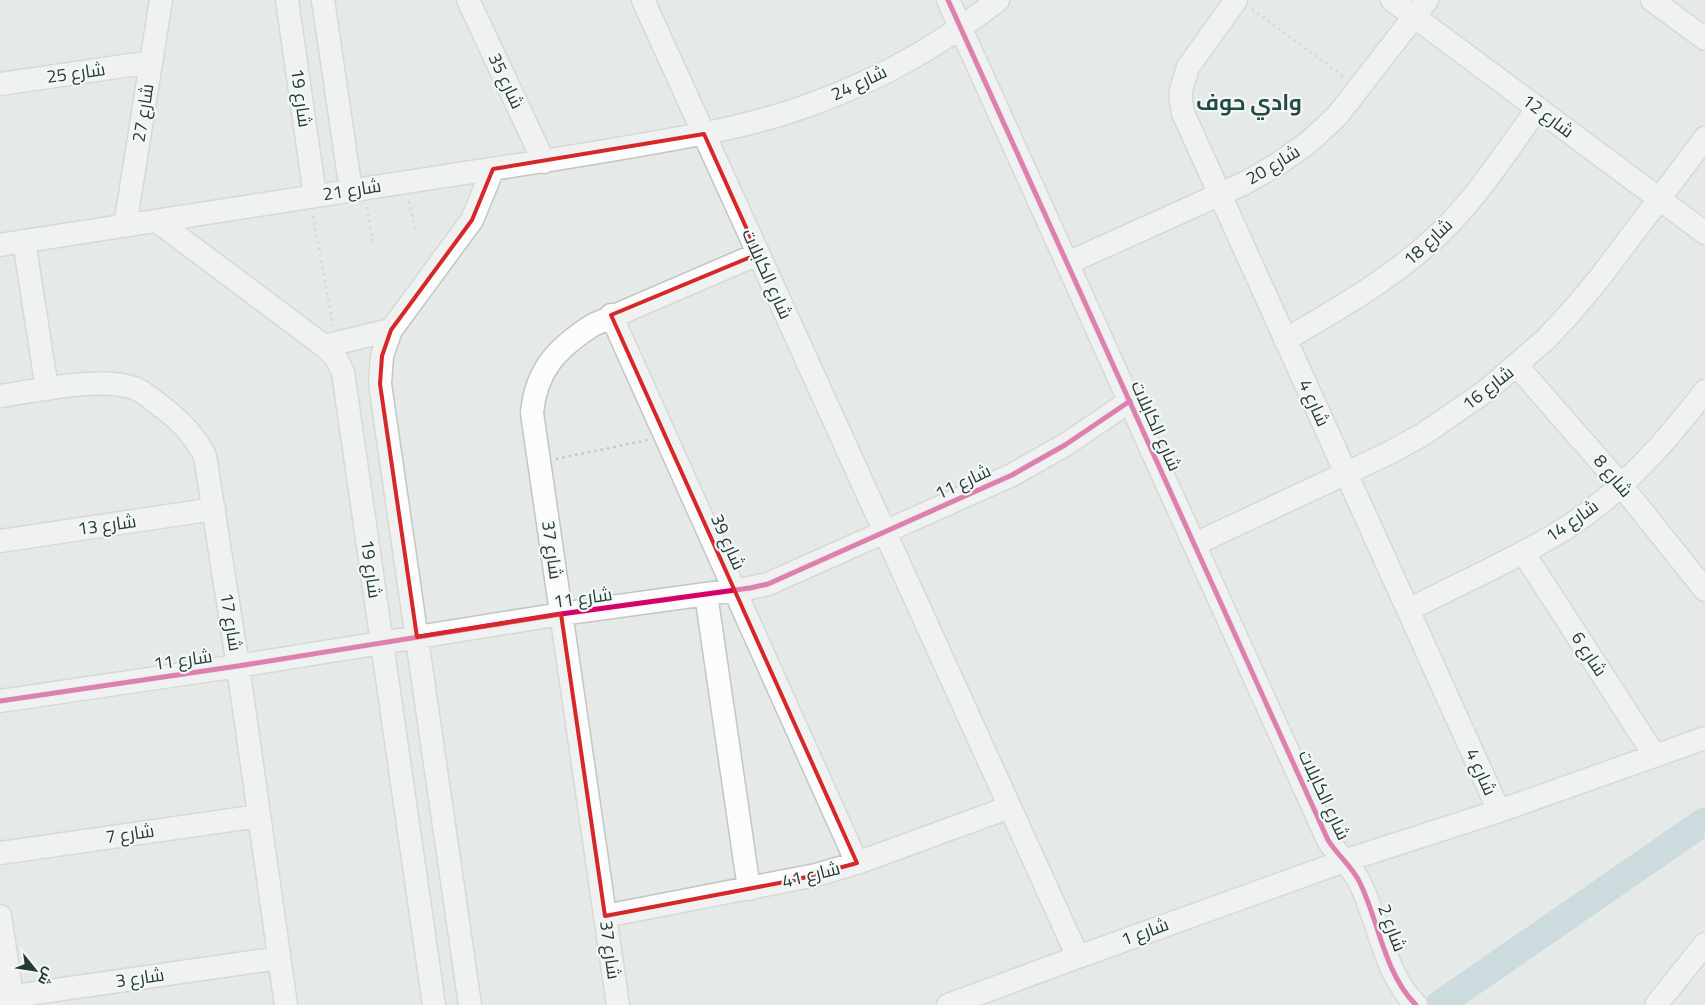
<svg xmlns="http://www.w3.org/2000/svg" width="1705" height="1005" viewBox="0 0 1705 1005" font-family="'Titillium Web',Cairo,sans-serif">
	<rect width="100%" height="100%" fill="#e5e9e7"/>
	<g fill="none" stroke-linecap="round" stroke-linejoin="round">
		<path stroke="#aac9d3" stroke-width="28" d="M1439,1005L1705,821"/>
		<g stroke="#c2c6c4" stroke-width="25">
			<path id="minor" d="M287,0L315,196
				M323,0L351,191
				M468,0L544,162
				M643,0L1078,957
				M948,0L1328,840C1337,855 1352,866 1360,883C1379,922 1384,973 1416,1005
				M1236,0L1188,67L1181,90V101L1183,113L1499,811
				M1392,0L1705,233
				M1652,0L1705,39
				M0,84L151,62
				M157,221L324,346L335,356L343,372L434,1005
				M125,226L161,0
				M24,241L47,389
				M0,245C146,222 292,200 439,177C506,167 573,157 640,145C698,135 756,125 812,104C879,80 942,44 998,0
				M1068,263L1245,183L1278,164L1309,142L1337,116L1427,0
				M611,315L857,863
				M1285,340C1339,308 1393,278 1439,234C1477,198 1507,150 1538,108
				M324,346L391,330
				M1517,366L1621,485L1705,590
				M0,396C36,391 100,376 134,388C144,391 153,401 162,407C181,421 194,435 205,456L238,666L286,1005
				M0,541L214,509
				M1195,544L1387,454L1422,435L1486,391L1546,339L1572,311L1598,280L1705,138
				M1523,552L1655,756
				M706,594L749,889
				M1408,610C1455,586 1505,564 1551,537C1612,503 1663,446 1705,391
				M0,701L238,666L561,614L750,588L768,584L1012,475L1065,445L1130,401
				M0,853L259,816
				M0,916L12,996
				M605,916L816,875L857,863L1010,807
				M0,998L279,958
				M470,1005L380,384L382,356L391,330L472,220L493,169
				M618,1005L532,413C536,370 557,348 593,325L758,254
				M948,1005L1078,957L1344,861L1499,811L1705,738
				M1656,1005L1705,944"/>
		</g>
		<path stroke="#c2c9c7" stroke-width="2.5" stroke-dasharray="2.5 4" stroke-linecap="butt" d="M1252,9L1344,77
			M409,201L415,230
			M367,207L373,243
			M313,216L333,326
			M556,459L648,440"/>
		<use href="#minor" stroke="#fbfcfb" stroke-width="22"/>
		<g stroke="#f3f8f6" stroke-width="8">
			<path id="cycleway" d="M948,0L1328,840C1337,855 1352,866 1360,883C1379,922 1384,973 1416,1005
				M0,701L238,666L561,614L750,588L768,584L1012,475L1065,445L1130,401"/>
		</g>
		<use href="#cycleway" stroke="#d6006c" stroke-width="5"/>
	</g>
	<path d="M0 0H1705V1005H0ZM704,134L758,254L611,315L857,863L795,880L605,916L561,614L417,637L380,384L382,356L391,330L472,220L493,169Z" fill="#e5e9e7" fill-opacity=".55" fill-rule="evenodd"/>
	<path fill="none" stroke="#d62828" stroke-width="4" stroke-linejoin="round" d="M704,134L758,254L611,315L857,863L795,880L605,916L561,614L417,637L380,384L382,356L391,330L472,220L493,169Z"/>
	<g text-anchor="middle" stroke-width="4.5" stroke-linejoin="round" paint-order="stroke">
		<g font-size="18" fill="#253b37" stroke="#f3f8f6">
			<text transform="translate(76 73) rotate(-8)" y="6">شارع 25</text>
			<text transform="translate(506 81) rotate(65)" y="6">شارع 35</text>
			<text transform="translate(859 83) rotate(-25)" y="6">شارع 24</text>
			<text transform="translate(301 98) rotate(82)" y="6">شارع 19</text>
			<text transform="translate(143 113) rotate(-81)" y="6">شارع 27</text>
			<text transform="translate(1548 116) rotate(37)" y="6">شارع 12</text>
			<text transform="translate(1273 165) rotate(-31)" y="6">شارع 20</text>
			<text transform="translate(352 190) rotate(-9)" y="6">شارع 21</text>
			<text transform="translate(1428 242) rotate(-43)" y="6">شارع 18</text>
			<text transform="translate(767 274) rotate(66)" y="6">شارع الكابلات</text>
			<text transform="translate(1488 388) rotate(-38)" y="6">شارع 16</text>
			<text transform="translate(1314 403) rotate(66)" y="6">شارع 4</text>
			<text transform="translate(1156 426) rotate(66)" y="6">شارع الكابلات</text>
			<text transform="translate(1613 476) rotate(50)" y="6">شارع 8</text>
			<text transform="translate(963 482) rotate(-25)" y="6">شارع 11</text>
			<text transform="translate(1572 521) rotate(-35)" y="6">شارع 14</text>
			<text transform="translate(107 525) rotate(-8)" y="6">شارع 13</text>
			<text transform="translate(728 542) rotate(66)" y="6">شارع 39</text>
			<text transform="translate(552 550) rotate(82)" y="6">شارع 37</text>
			<text transform="translate(371 569) rotate(82)" y="6">شارع 19</text>
			<text transform="translate(583 598) rotate(-8)" y="6">شارع 11</text>
			<text transform="translate(231 622) rotate(81)" y="6">شارع 17</text>
			<text transform="translate(1589 654) rotate(57)" y="6">شارع 6</text>
			<text transform="translate(183 660) rotate(-8)" y="6">شارع 11</text>
			<text transform="translate(1481 772) rotate(66)" y="6">شارع 4</text>
			<text transform="translate(1324 795) rotate(65)" y="6">شارع الكابلات</text>
			<text transform="translate(130 834) rotate(-8)" y="6">شارع 7</text>
			<text transform="translate(811 875) rotate(-14)" y="6">شارع 41</text>
			<text transform="translate(1392 928) rotate(69)" y="6">شارع 2</text>
			<text transform="translate(1145 932) rotate(-20)" y="6">شارع 1</text>
			<text transform="translate(610 950) rotate(82)" y="6">شارع 37</text>
			<text transform="translate(140 978) rotate(-8)" y="6">شارع 3</text>
		</g>
		<g font-size="22" font-weight="bold" fill="#234b45" stroke="#f3f8f6">
			<text x="1249" y="110">وادي حوف</text>
		</g>
	</g>
	<g transform="translate(35 970) rotate(120)" stroke="#f3f8f6" stroke-width="4" paint-order="stroke">
	<path d="M0-4L9 19L0 12L-9 19Z" fill="#253b37"/>
	<text y="-8" font-size="14" font-weight="bold" text-anchor="middle" fill="#253b37">ش</text>
	</g>
</svg>
